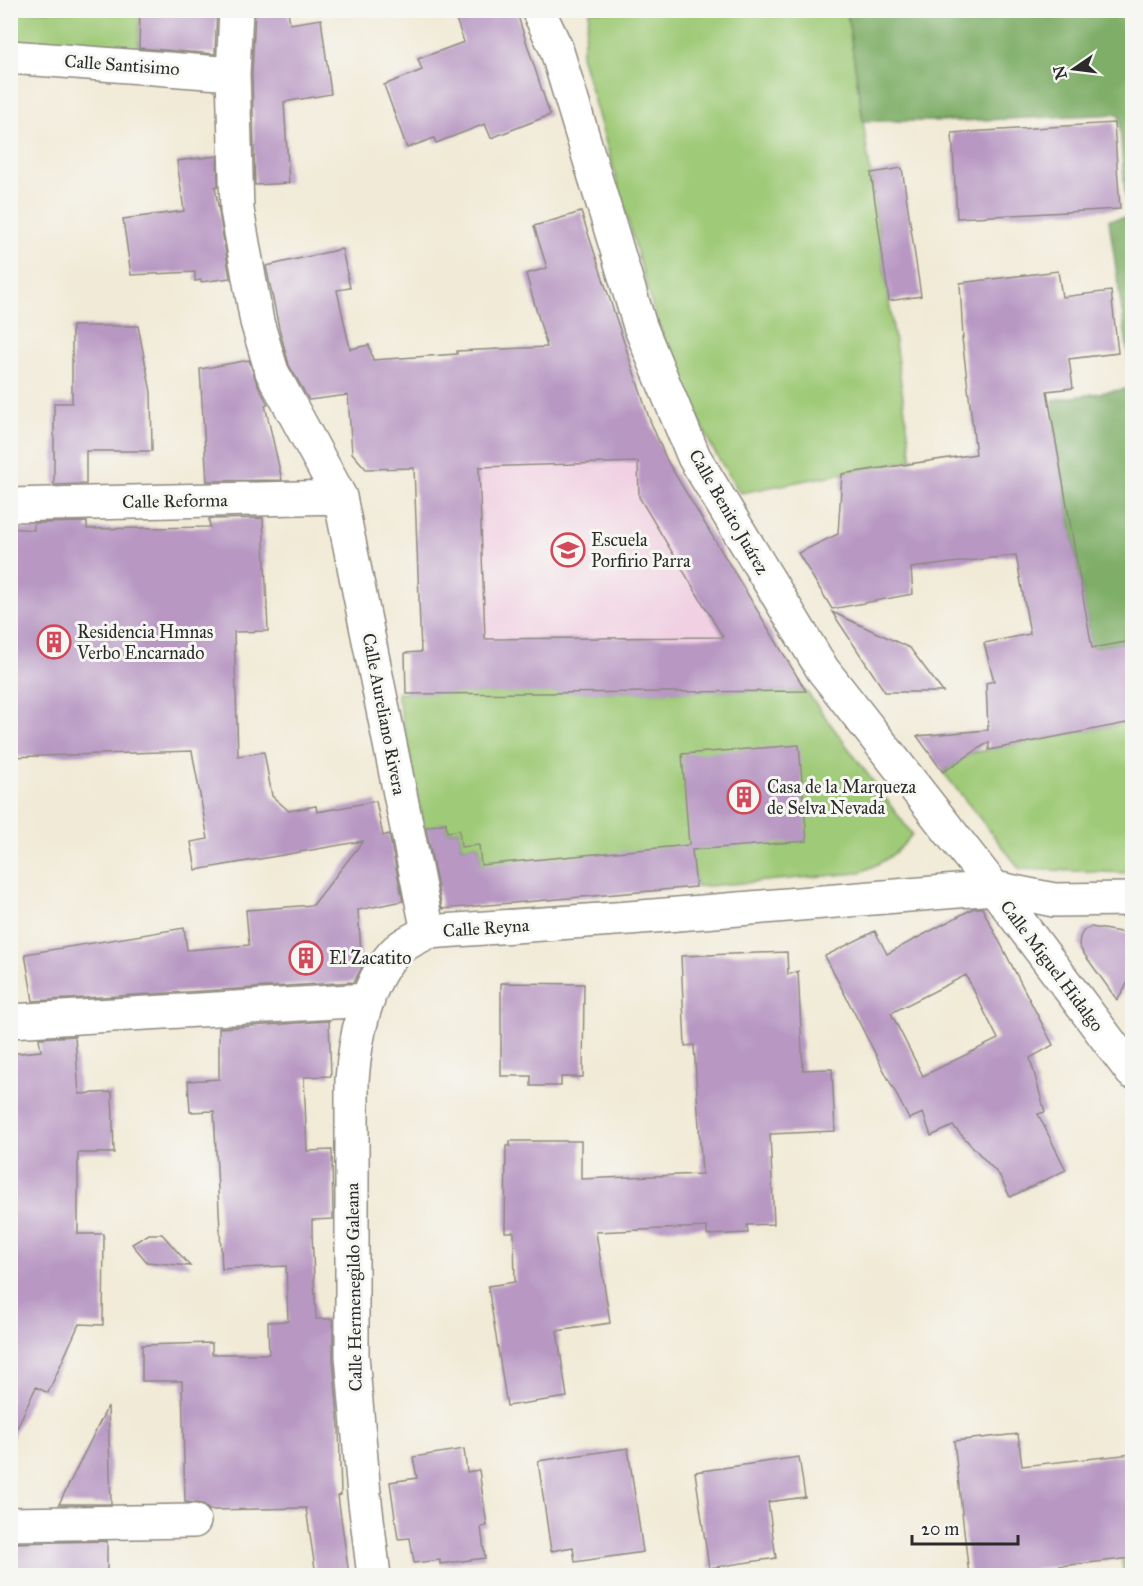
<svg xmlns="http://www.w3.org/2000/svg" width="1143" height="1586" viewBox="0 0 1143 1586" font-family="'IM FELL Great Primer',serif">
	<rect width="100%" height="100%" fill="#f6f6f2"/>
	<filter id="ink" filterUnits="userSpaceOnUse"><feTurbulence type="fractalNoise" baseFrequency=".0167" numOctaves="2"/><feDisplacementMap in="SourceGraphic" scale="12" xChannelSelector="R" yChannelSelector="G"/><feConvolveMatrix kernelMatrix="1 2 1 2 8 2 1 2 1" color-interpolation-filters="sRGB"/></filter>
	<filter id="wash" filterUnits="userSpaceOnUse"><feTurbulence type="fractalNoise" baseFrequency=".008" numOctaves="4" result="noise"/><feDisplacementMap in="SourceGraphic" scale="24" xChannelSelector="R" yChannelSelector="G"/><feGaussianBlur stdDeviation="1.35" result="paint"/><feColorMatrix in="noise" values="0 0 0 0 0 0 0 0 0 0 0 0 0 0 0 0 0 1.4 0 .05"/><feComposite in="paint" operator="in"/></filter>
	<g filter="url(#wash)">
		<rect width="100%" height="100%" fill="#f1ead6"/>
		<path fill="#f1d0e2" d="M638,462L680,485L806,691L406,694L405,653L421,652L414,469Z"/>
		<path fill="#9fca77" stroke="#657a51" stroke-width="1.5" d="M10,11H140L138,56L11,45Z
			M590,11H847L912,460L740,493L712,448L659,330L581,55Z
			M806,691L912,834C898,854 881,864 858,873L696,887L694,870L481,865L479,845L461,847L459,830L447,832L446,823L424,828L397,693Z
			M1132,722V873L1020,869L943,772L972,753Z
			M1122,1561H1132V1575H1124Z"/>
		<path fill="#7fae68" stroke="#556c4a" stroke-width="1.5" d="M847,11H1132V381L1109,220L1127,217L1119,114L959,121H863Z
			M1132,388V641L1092,648L1056,442L1053,400Z"/>
		<g id="blocks">
			<path fill="#b898c3" fill-rule="evenodd" d="M140,10H217L215,54L139,48Z
				M255,10H288L290,24L321,19L331,94L284,102L289,183L255,185L252,74Z
				M453,10H516L550,115L491,138L485,124L436,143L434,138L407,148L384,85L422,70L418,59L464,42Z
				M1114,123L1120,209L957,218L952,133Z
				M217,156L218,186L215,187L230,278L201,282V280L195,281V272L131,275L123,219L184,211L177,161Z
				M902,168L921,296L889,301L871,173Z
				M581,212L649,418L667,461L806,691L406,694L405,653L421,652L414,468L366,469L352,453L348,395L309,400L289,365L279,328L266,266L342,249L350,288L337,290L350,349L369,345L373,360L457,354V351L547,347L526,274L547,268L534,226ZM638,462L639,497L723,637L485,639L479,467Z
				M1058,271L1062,297L1111,291L1118,353L1069,359L1073,388L1047,391L1092,648L1132,641V722L989,750V742L943,772L917,736L988,730L986,683L994,681L984,643L1030,634L1016,555L911,568L913,594L832,609L798,553L838,534L842,474L976,454L962,338H963L960,283Z
				M72,326H138L151,392L152,451H86V484L54,485V403H72Z
				M249,360L256,381L268,405H265L282,480L207,481L200,369Z
				M263,518L268,631L234,632L238,756L264,752L272,796L289,811L316,806L317,812L376,801L383,836L389,834L403,901L358,910L362,967L354,982L33,1001L25,954L184,928L187,950L249,945L246,910L313,905L363,841L196,870L191,842L208,839L192,751L10,757V528L34,530V523L87,522V529L210,527L209,519Z
				M832,612L910,648L943,692H885Z
				M799,745L807,841L692,850L696,887L442,909L426,827L446,823L447,832L459,830L461,847L479,845L481,865L689,845L682,754Z
				M974,908H982L1053,1045L1030,1058L1045,1112L1038,1114L1066,1170L1010,1197L1000,1176L953,1126L931,1136L923,1113L909,1119L825,956L875,931L887,954ZM966,975L998,1039L923,1076L891,1013Z
				M1091,927L1132,934V976L1117,1000L1082,951L1079,945L1080,937L1084,930Z
				M787,952L788,975L798,971L803,1070L832,1069L835,1131L770,1134L774,1224L747,1225L748,1233L707,1235V1227L596,1232L610,1323L557,1331L567,1397L507,1406L488,1286L515,1282L514,1232H505L506,1146H510V1141H581V1179L702,1174L694,1045L685,1046L681,956Z
				M501,983L584,984L583,1077H561V1086H531V1076H501Z
				M329,1021L331,1076L304,1077L307,1151L332,1150L333,1219L312,1220V1233L316,1319H333V1358L339,1428L341,1495L338,1496L349,1575H316L306,1508L209,1510L203,1504L185,1502L182,1381H142V1345L212,1343V1354H269L268,1322L288,1321L286,1266L222,1269L214,1111L190,1112L188,1081L219,1079V1028Z
				M75,1036L79,1094L112,1092L114,1153H78V1234H104L103,1325L79,1324L48,1393L36,1387L10,1443V1054L41,1051L39,1038Z
				M149,1234H162L190,1266L147,1262L132,1244Z
				M108,1406L111,1504H59Z
				M1018,1434L1022,1466L1132,1454V1558L1034,1569V1575H969L954,1441Z
				M628,1448L643,1552L575,1562L573,1547L551,1551L538,1461Z
				M464,1449L467,1472L479,1470L487,1526L481,1527L485,1558L440,1564V1560L414,1563L410,1538L398,1539L390,1482L417,1478L413,1457Z
				M799,1457L805,1497L768,1502L776,1558L709,1568L695,1472Z
				M107,1541V1575H10V1543Z"/>
		</g>
	</g>
	<g filter="url(#ink)">
		<use href="#blocks" fill-opacity="0" stroke="#8e8a80" stroke-width="1.5"/>
		<g fill="none" stroke-linecap="round" stroke-linejoin="round">
			<g stroke="#8e8a80" stroke-width="36">
				<path id="minor" d="M236,10L233,74L237,210L257,322L272,372L340,497L428,932
					M538,10L556,48L640,326L694,457L823,670L994,888L1132,1072
					M10,57L233,74
					M10,505L340,497
					M10,1021L368,1000
					M10,1524L194,1521
					M374,1576L364,1494L352,1356V1080C355,1040 365,985 393,954C402,944 416,938 428,932L629,918L994,888L1054,900L1132,899"/>
			</g>
			<use href="#minor" stroke="#fff" stroke-width="33"/>
		</g>
	</g>
	<defs>
		<g id="school-ring" transform="scale(1.725)"><circle r="9.5" fill="#f6f6f2" stroke="#d1495b" stroke-width="1.5"/><path d="M0-5L7-2L0 1L-7-2ZM-4 1L0 2.5L4 1V4Q0 6-4 4Z" fill="#d1495b"/></g>
		<g id="building-ring" transform="scale(1.725)"><circle r="9.5" fill="#f6f6f2" stroke="#d1495b" stroke-width="1.5"/><path d="M-4-6H4V6H1V3H-1V6H-4ZM-2.5-4.3h1.7v1.8h-1.7ZM.8-4.3h1.7v1.8H.8ZM-2.5-1h1.7V.8h-1.7ZM.8-1h1.7V.8H.8Z" fill="#d1495b"/></g>
	</defs>
	<g fill-rule="evenodd">
		<use href="#school-ring" x="568" y="550"/>
		<use href="#building-ring" x="54" y="642"/>
		<use href="#building-ring" x="744" y="797"/>
		<use href="#building-ring" x="306" y="958"/>
	</g>
	<g text-anchor="middle" stroke-width="6" stroke-linejoin="round" paint-order="stroke">
		<g font-size="18" fill="#2b2b2b" stroke="#f6f6f2">
			<text transform="translate(122 65) rotate(4)" y="6">Calle Santisimo</text>
			<text transform="translate(175 501) rotate(-1)" y="6">Calle Reforma</text>
			<text transform="translate(729 512) rotate(60)" y="6">Calle Benito Juárez</text>
			<text transform="translate(384 714) rotate(79)" y="6">Calle Aureliano Rivera</text>
			<text transform="translate(486 928) rotate(-4)" y="6">Calle Reyna</text>
			<text transform="translate(1052 966) rotate(53)" y="6">Calle Miguel Hidalgo</text>
			<text transform="translate(354 1287) rotate(-91)" y="6">Calle Hermenegildo Galeana</text>
		</g>
		<g font-size="18" fill="#2b2b2b" stroke="#f6f6f2" text-anchor="start">
			<text x="591" y="546">Escuela<tspan x="591" dy="21">Porfirio Parra</tspan></text>
			<text x="77" y="638">Residencia Hmnas<tspan x="77" dy="21">Verbo Encarnado</tspan></text>
			<text x="767" y="793">Casa de la Marqueza<tspan x="767" dy="21">de Selva Nevada</tspan></text>
			<text x="329" y="964">El Zacatito</text>
		</g>
	</g>
	<rect width="1143" height="1586" fill="none" stroke="#f6f6f2" stroke-width="36"/>
	<g transform="translate(1074 69) rotate(256)" stroke="#f6f6f2" stroke-width="4.5" paint-order="stroke">
	<path d="M0-4.5L10 22L0 15L-10 22Z" fill="#2b2b2b"/>
	<text y="-9" font-size="16" font-weight="bold" text-anchor="middle" fill="#2b2b2b">N</text>
	</g>
	<path d="M912 1535v9h106v-9" fill="none" stroke="#2b2b2b" stroke-width="3"/>
	<text x="921" y="1535" font-size="18" fill="#2b2b2b" stroke="#f6f6f2" stroke-width="4.5" paint-order="stroke">20 m</text>
</svg>
